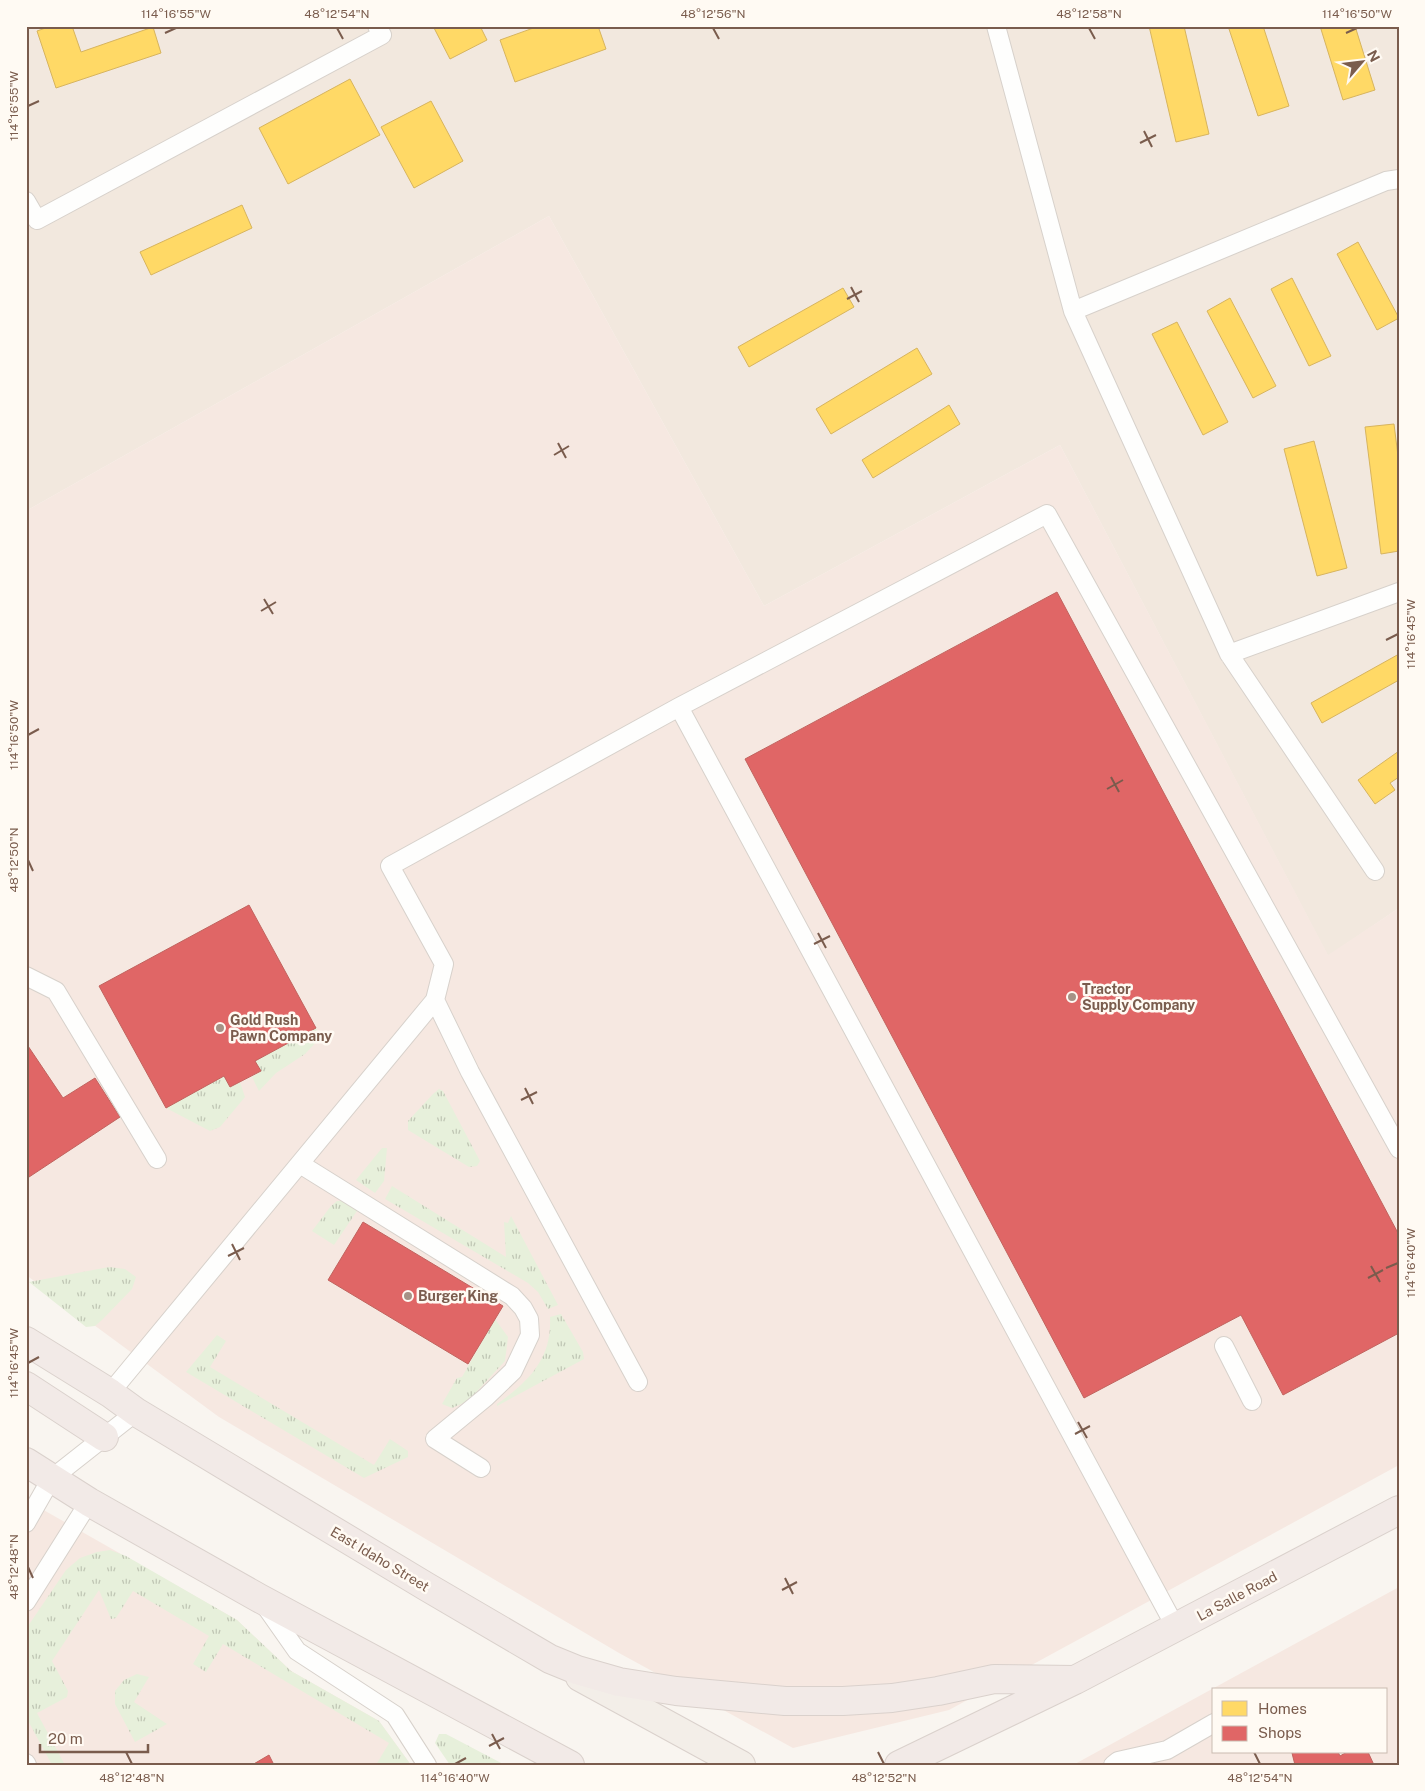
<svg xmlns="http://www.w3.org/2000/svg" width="1425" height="1791" viewBox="0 0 1425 1791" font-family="'Public Sans',sans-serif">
	<defs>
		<pattern id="grass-tufts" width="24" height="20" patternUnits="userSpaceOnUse" patternTransform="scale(1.25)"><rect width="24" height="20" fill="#e7f0db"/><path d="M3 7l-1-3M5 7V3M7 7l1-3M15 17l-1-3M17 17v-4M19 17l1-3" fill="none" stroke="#c0c6b4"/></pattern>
	</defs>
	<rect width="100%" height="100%" fill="#f9f5f0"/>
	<path fill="#f2e8de" d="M26,26H1399V908L1328,956L1060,445L764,606L549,216L26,511Z"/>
	<path fill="#f6e8e1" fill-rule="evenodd" d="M549,216L764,606L1060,445L1328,955L1399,908V1465L949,1710L793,1748L619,1653L219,1417L26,1275V511Z
		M26,1500L237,1620L291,1671L379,1721L411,1765H26Z
		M1399,1587V1765H1073ZM1214,1690H1386V1752H1214Z"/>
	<path fill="url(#grass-tufts)" d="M316,1028L321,1037L305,1054L276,1073L259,1091L252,1077L261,1071L255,1061Z
		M224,1076L230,1087L240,1082L245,1097L220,1127L210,1131L166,1108Z
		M439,1089L443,1091L480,1161L477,1166L469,1167L408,1130V1121L433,1094Z
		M382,1148H387L384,1181L375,1193L356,1180Z
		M392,1186L506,1257L504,1222L508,1223L511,1216L558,1305L548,1309L538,1292L528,1283L385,1199Z
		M337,1201H347L359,1208L334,1245L312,1231L331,1206Z
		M109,1267L125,1269L136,1277L132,1289L102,1320L95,1326L86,1327L29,1282Z
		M561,1314L583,1352L584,1359L497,1406V1404C529,1381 552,1359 550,1317Z
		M495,1319L508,1337L505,1361L468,1401L452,1408L442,1404L457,1378L462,1377Z
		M217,1335L226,1341L210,1367L374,1465L390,1439L408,1451V1457L364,1478L186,1372Z
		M110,1550L126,1556L237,1620L291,1671L379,1721L411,1765H376L389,1743L223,1644L206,1672L193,1664L209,1636L133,1591L116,1618L111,1619L99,1590L52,1661L68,1691L67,1697L37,1713L65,1765H52L26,1717V1629L66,1570L80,1558L97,1552Z
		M137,1674L149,1677L134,1702L167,1724L135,1742L115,1704V1691L124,1680Z
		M439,1734H446L505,1765H450L435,1743Z"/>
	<path fill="#ffd966" stroke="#d7b45e" d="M51,26H72L81,52L153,27L161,53L56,88L37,31Z
		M433,26H480L487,40L450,59Z
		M539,26H598L606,49L515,82L500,40Z
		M1149,26H1184L1209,134L1176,142Z
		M1228,26H1263L1289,106L1258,116Z
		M1320,26H1355L1375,90L1343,100Z
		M350,79L380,135L288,184L259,128Z
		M431,101L463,161L414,188L381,127Z
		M242,205L252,228L151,275L140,252Z
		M1358,242L1399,318L1377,330L1337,254Z
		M1292,278L1331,356L1309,366L1271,289Z
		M843,288L854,307L749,367L738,347Z
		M1230,298L1276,386L1253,398L1207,311Z
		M1177,322L1228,422L1203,435L1152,334Z
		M917,348L932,374L831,434L816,409Z
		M949,405L960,424L873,478L862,460Z
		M1394,424L1399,464V551L1381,554L1365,427Z
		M1314,441L1347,568L1317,576L1284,449Z
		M1399,654V680L1322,723L1311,703Z
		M1399,751V777L1390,783L1395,790L1375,804L1358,780Z"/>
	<path fill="#e06666" stroke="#c1635e" d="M1057,592L1399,1235V1333L1283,1395L1241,1315L1084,1398L745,759Z
		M249,905L316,1028L255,1061L261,1071L230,1087L224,1076L166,1108L99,986Z
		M26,1043L63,1098L95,1078L120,1117L26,1179Z
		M363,1222L503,1306L468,1364L328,1280Z
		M1294,1752H1338L1340,1756L1347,1752H1368L1374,1765H1295L1292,1753Z
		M269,1755L274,1765H252Z"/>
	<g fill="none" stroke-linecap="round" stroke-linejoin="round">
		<g stroke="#d7d1cb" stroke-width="20">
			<path id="lane" d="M996,26L1073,311L1229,654L1375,871
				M26,201L37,220L382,35L377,26
				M1073,311L1386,181L1399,179
				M1229,654L1399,592
				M679,707L1176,1628
				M26,976L56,991L157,1159
				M300,1164L512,1296L523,1308L529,1319L530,1335L513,1371L486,1397L435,1439L481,1468
				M1224,1346L1252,1401
				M638,1382L470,1072L435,1000L444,964L390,866L679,707L1047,514L1399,1149
				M110,1393L435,1000
				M26,1523L51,1479L136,1412
				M26,1602L89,1502
				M264,1604L297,1651L395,1715L427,1765
				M26,1763L27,1765
				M1113,1765L1118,1761L1167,1750L1214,1723"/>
		</g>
		<g stroke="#dad1cc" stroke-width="30">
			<path id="primary" d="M580,1677L741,1765"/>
		</g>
		<g stroke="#dad1cc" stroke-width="30">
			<path id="highway" d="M26,1341L110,1393L136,1412L427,1587L550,1659L577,1670L619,1682L676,1691L785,1701H843L892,1698L938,1691L994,1679L1075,1680
				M26,1386L104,1437
				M26,1462L89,1502L259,1598L570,1765
				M899,1765L1075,1680L1399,1510"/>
		</g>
		<use href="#lane" stroke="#fefefd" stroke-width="18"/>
		<use href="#primary" stroke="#f3eee8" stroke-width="28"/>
		<use href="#highway" stroke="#f2eae7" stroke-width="28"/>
	</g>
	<path fill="none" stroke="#7a5c4d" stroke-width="2" d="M337,28L343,39M713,28L719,39M1089,28L1095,39M165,33L176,28M1346,33L1357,28M28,106L39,101M1144,131L1152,147M1140,143L1156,135M851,287L859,302M847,299L862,291M558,443L566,458M554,455L569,446M264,599L273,614M261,611L276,602M1386,640L1398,634M28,735L39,729M1111,777L1119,792M1107,789L1123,780M28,860L33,871M818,933L826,948M814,944L830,936M525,1088L533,1104M521,1100L537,1092M232,1244L240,1260M228,1256L244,1248M1371,1266L1380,1282M1386,1268L1398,1263M1368,1278L1383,1270M28,1363L39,1357M1078,1422L1087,1438M1075,1434L1090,1426M28,1567L33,1578M785,1578L793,1594M782,1590L797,1582M492,1734L500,1749M489,1746L504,1738M126,1752L132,1764M878,1752L884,1764M1254,1752L1260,1764M455,1764L466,1758"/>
	<g fill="#a69286" stroke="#fffaf3" stroke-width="2">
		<circle cx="1072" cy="997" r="5"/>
		<circle cx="220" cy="1028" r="5"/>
		<circle cx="408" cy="1296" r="5"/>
	</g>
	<g text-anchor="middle" stroke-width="5" stroke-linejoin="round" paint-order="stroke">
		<g font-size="14" font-weight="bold" fill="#7a5c4d" stroke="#fffaf3" text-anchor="start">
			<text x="1082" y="994">Tractor<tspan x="1082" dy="16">Supply Company</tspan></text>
			<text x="230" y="1025">Gold Rush<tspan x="230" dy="16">Pawn Company</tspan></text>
			<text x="418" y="1301">Burger King</text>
		</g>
		<g font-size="14" fill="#7a5c4d" stroke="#fffaf3">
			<text transform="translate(380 1559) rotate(31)" y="5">East Idaho Street</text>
			<text transform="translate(1237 1596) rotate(-28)" y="5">La Salle Road</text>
		</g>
	</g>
	<rect width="1425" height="1791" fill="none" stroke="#fffaf3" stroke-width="55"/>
	<rect x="1212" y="1688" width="175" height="65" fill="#fffaf3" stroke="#cabbb1"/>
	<rect x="1222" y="1701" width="25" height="15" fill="#ffd966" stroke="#cabbb1"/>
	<text x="1258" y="1714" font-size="15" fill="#7a5c4d">Homes</text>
	<rect x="1222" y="1726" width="25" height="15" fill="#e06666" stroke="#cabbb1"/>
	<text x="1258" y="1738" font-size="15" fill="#7a5c4d">Shops</text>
	<g transform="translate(1362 62) rotate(62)" stroke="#fffaf3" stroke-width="4" paint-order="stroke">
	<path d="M0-4L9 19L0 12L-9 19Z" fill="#7a5c4d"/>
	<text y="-8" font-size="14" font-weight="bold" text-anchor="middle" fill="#7a5c4d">N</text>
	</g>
	<path d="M40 1744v8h108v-8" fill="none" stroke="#7a5c4d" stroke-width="2.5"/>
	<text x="48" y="1744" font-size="15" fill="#7a5c4d" stroke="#fffaf3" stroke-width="4" paint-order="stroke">20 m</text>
	<rect x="28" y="28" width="1370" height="1736" fill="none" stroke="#7a5c4d" stroke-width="2"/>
	<g font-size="12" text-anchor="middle" fill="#7a5c4d">
		<text x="176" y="18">114°16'55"W</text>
		<text x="337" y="18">48°12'54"N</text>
		<text x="713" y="18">48°12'56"N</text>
		<text x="1089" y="18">48°12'58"N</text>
		<text x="1357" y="18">114°16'50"W</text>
		<text transform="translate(14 106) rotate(-90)" y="4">114°16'55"W</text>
		<text transform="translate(1411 634) rotate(-90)" y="4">114°16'45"W</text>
		<text transform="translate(14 735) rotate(-90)" y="4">114°16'50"W</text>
		<text transform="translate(14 860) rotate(-90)" y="4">48°12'50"N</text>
		<text transform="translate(1411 1263) rotate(-90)" y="4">114°16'40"W</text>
		<text transform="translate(14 1363) rotate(-90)" y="4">114°16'45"W</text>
		<text transform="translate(14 1567) rotate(-90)" y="4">48°12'48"N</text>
		<text x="132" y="1782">48°12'48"N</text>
		<text x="455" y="1782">114°16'40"W</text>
		<text x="884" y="1782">48°12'52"N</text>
		<text x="1260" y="1782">48°12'54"N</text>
	</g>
</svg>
